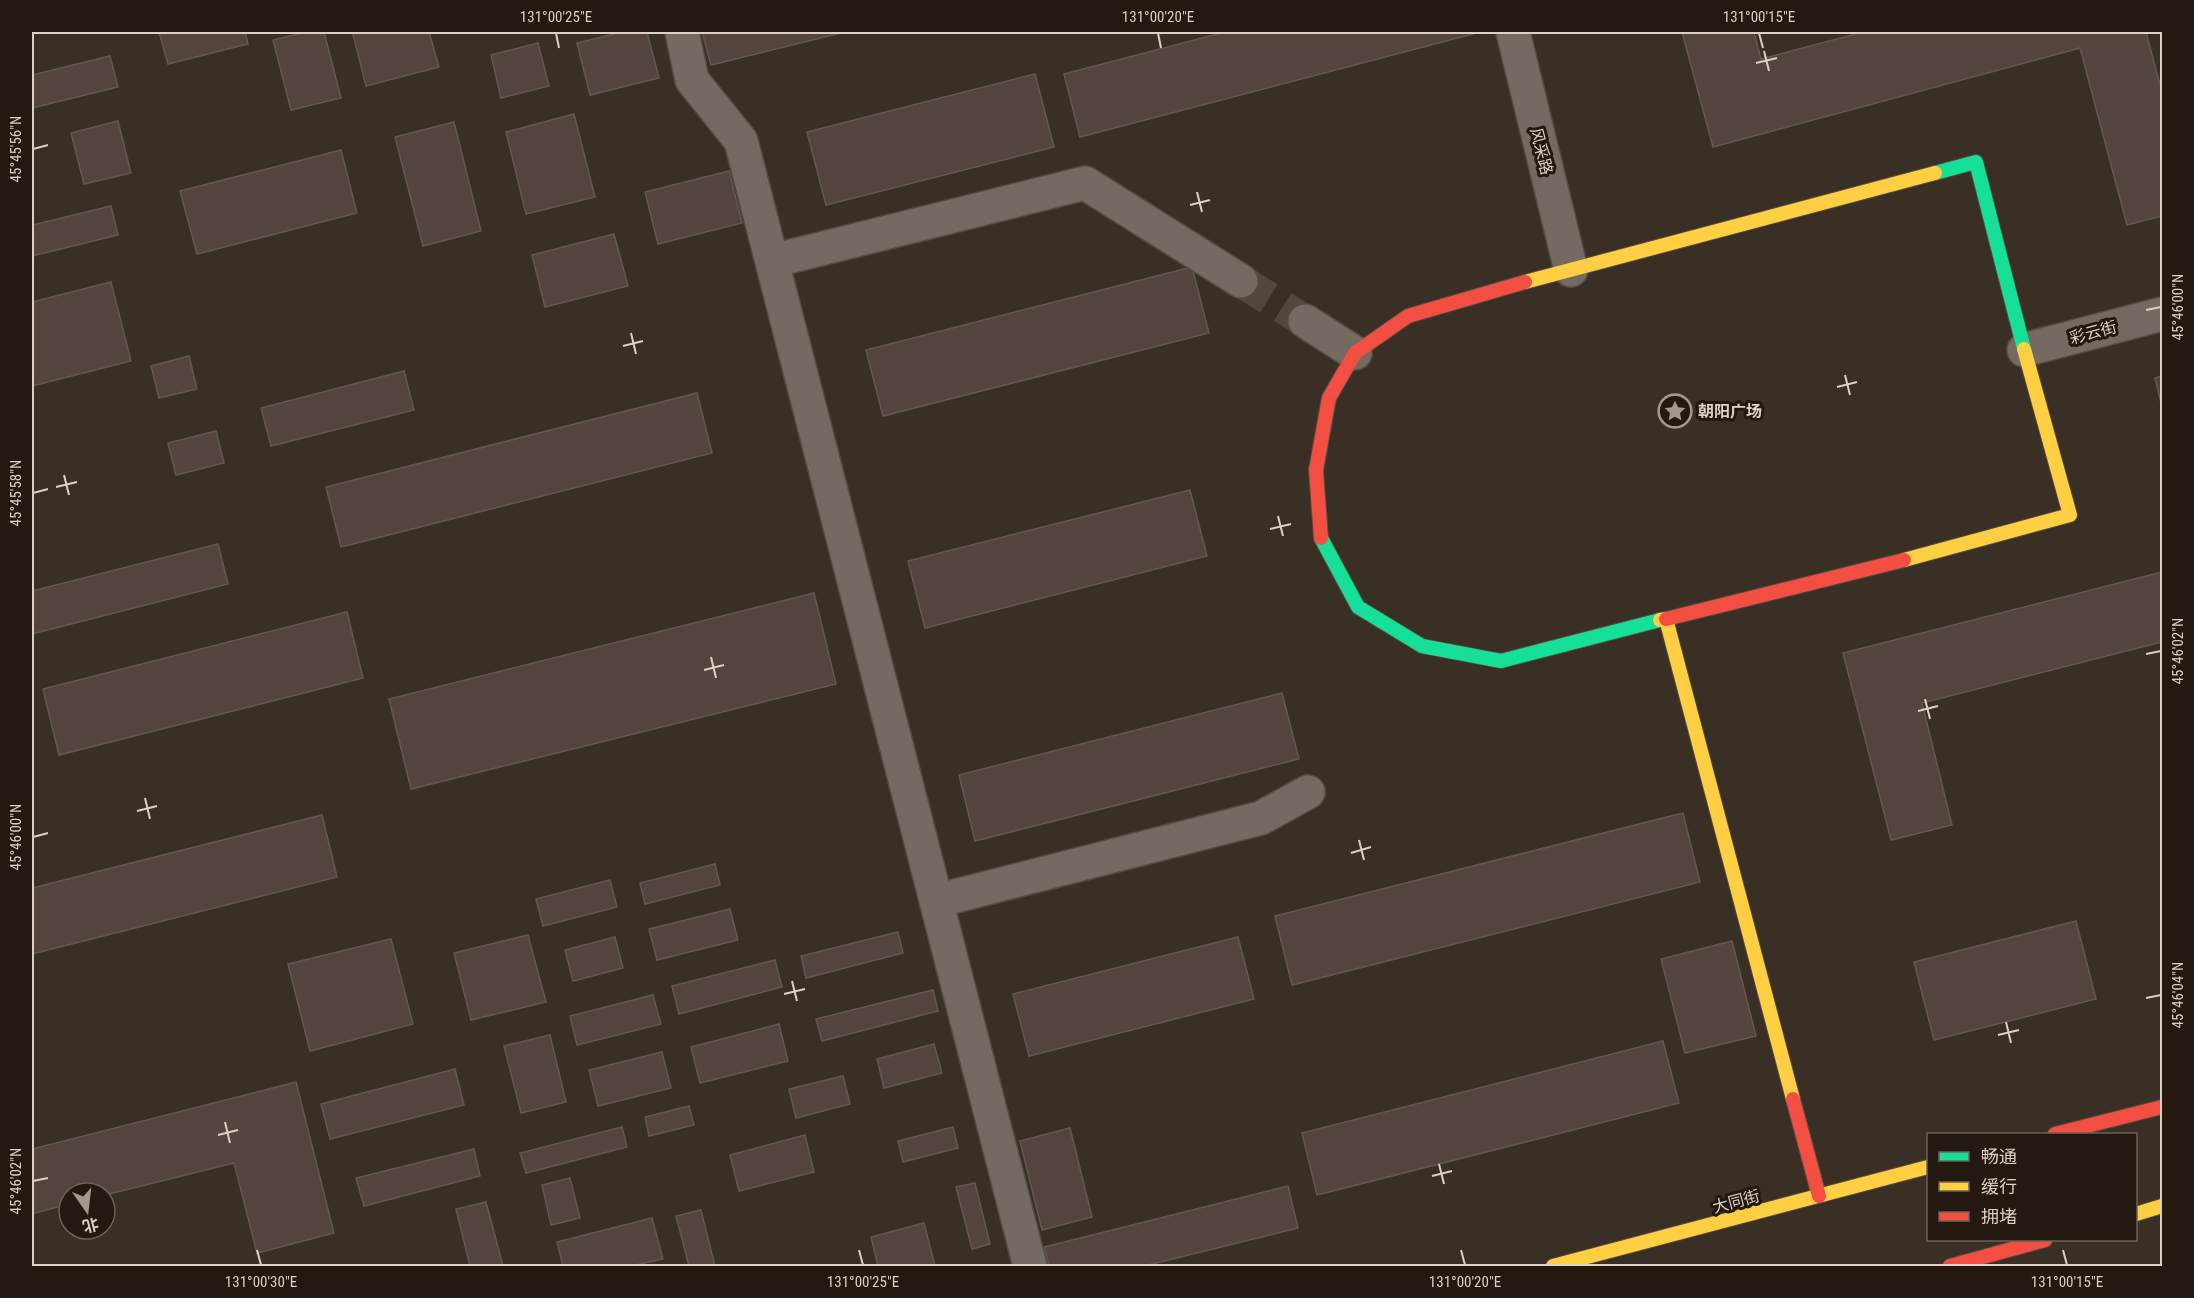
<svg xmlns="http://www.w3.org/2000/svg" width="2194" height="1298" viewBox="0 0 2194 1298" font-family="'Roboto Condensed','Noto Sans SC',sans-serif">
	<rect width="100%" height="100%" fill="#3a2f24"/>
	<path fill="#53453d" stroke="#635850" stroke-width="1.5" d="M159,32H245L248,44L168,64Z
		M306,32H324L341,98L291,110L273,40Z
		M362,32H429L439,67L366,86L353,34Z
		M623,32H647L659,78L590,95L577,43Z
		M702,32H845L711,65Z
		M1225,32H1472L1473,34L1080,137L1064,74Z
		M1682,32H1754L1761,59L1863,32H2146L2162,92V216L2127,225L2080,48L1713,147Z
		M538,43L549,86L501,98L491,55Z
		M110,56L118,87L32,108V75Z
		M1035,74L1054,147L826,205L807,132Z
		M574,114L595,197L526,214L506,132Z
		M118,121L131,173L84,184L71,133Z
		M454,122L481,231L423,246L395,137Z
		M341,150L357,213L197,254L180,191Z
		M729,171L742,223L658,244L645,192Z
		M111,206L118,235L32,256V225Z
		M614,234L628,286L545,307L532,255Z
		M1192,267L1209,333L883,416L866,350Z
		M111,282L131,361L32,386V302Z
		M189,356L197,389L159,398L151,366Z
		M404,371L414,410L271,446L261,408Z
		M2162,376V407L2155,378Z
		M697,393L712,453L341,547L326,487Z
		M216,431L224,463L176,475L168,443Z
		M1190,490L1207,556L925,628L908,561Z
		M218,544L228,584L32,634V591Z
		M2162,572V642L1922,703L1952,825L1891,840L1843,653Z
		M814,593L836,684L411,789L389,699Z
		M347,612L363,678L59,755L43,689Z
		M1282,693L1299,759L975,841L959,775Z
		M1683,813L1700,882L1292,985L1275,916Z
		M322,815L337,877L32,954V888Z
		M715,864L720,885L645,904L640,883Z
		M610,880L617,907L543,926L536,899Z
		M730,909L738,940L657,960L649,929Z
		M2076,921L2096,999L1934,1040L1914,962Z
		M898,932L903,953L806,978L801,956Z
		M528,935L546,1002L471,1020L454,953Z
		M615,937L623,968L573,981L565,950Z
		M1238,937L1254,999L1029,1056L1013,994Z
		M391,939L413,1024L310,1051L288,964Z
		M1732,941L1756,1036L1685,1053L1661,959Z
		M775,960L782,987L679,1014L672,986Z
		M933,990L938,1011L822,1041L816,1019Z
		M653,995L661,1024L577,1045L570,1016Z
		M779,1024L788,1061L700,1083L691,1047Z
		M550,1035L566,1102L521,1113L504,1046Z
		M1663,1041L1679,1103L1317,1195L1302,1133Z
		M934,1044L942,1073L884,1088L877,1059Z
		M662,1052L671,1088L598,1106L589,1070Z
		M455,1069L464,1105L330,1139L321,1104Z
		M843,1076L850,1104L796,1118L789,1089Z
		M296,1082L334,1233L257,1253L234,1163L105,1195V1193H69V1204L32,1214V1149Z
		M689,1106L694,1125L649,1136L645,1117Z
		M622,1127L627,1147L526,1173L520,1153Z
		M953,1127L958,1148L903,1162L898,1141Z
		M1070,1128L1092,1217L1042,1230L1020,1141Z
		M805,1135L814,1172L739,1191L730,1155Z
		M474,1149L480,1176L364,1206L356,1178Z
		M570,1178L580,1218L551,1225L542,1185Z
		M975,1183L990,1244L972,1249L956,1187Z
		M1288,1186L1298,1228L1144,1266H1049L1044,1247Z
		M486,1202L503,1266H470L456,1209Z
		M701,1210L715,1266H689L676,1216Z
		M652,1218L663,1259L631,1266H563L557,1242Z
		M924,1223L935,1266H878L871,1237Z"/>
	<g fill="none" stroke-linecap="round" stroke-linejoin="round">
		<path stroke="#52473c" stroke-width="33" stroke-dasharray="33 16" stroke-linecap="butt" d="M1241,281L1305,321"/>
		<g stroke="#554b42" stroke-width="36">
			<path id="street" d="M682,32L692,80L741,141L1030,1266
				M1513,32L1571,270
				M772,261L1085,183L1241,281
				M1305,321L1355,353
				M2024,350L2162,314
				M936,901L1261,818L1308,792"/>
		</g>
		<g stroke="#554b42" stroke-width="16">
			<path id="fast" d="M1935,173L1976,162L2024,349
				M1321,538L1358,607L1422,646L1501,661L1660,620"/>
		</g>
		<g stroke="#554b42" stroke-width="16">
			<path id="slow" d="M1525,282L1935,173
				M1904,560L2070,515L2024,349
				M1660,620L1666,619L1793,1099
				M2136,1214L2162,1206
				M1553,1266L1928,1167"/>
		</g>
		<g stroke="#554b42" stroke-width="16">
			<path id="jam" d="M1321,538L1316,470L1329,398L1355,353L1408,316L1525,282
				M1666,619L1904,560
				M1793,1099L1819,1196
				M2055,1134L2162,1107
				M1950,1266L2045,1240"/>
		</g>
		<use href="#street" stroke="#746a62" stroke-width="33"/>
		<use href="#fast" stroke="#16e098" stroke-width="14"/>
		<use href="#slow" stroke="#ffcf43" stroke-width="14"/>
		<use href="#jam" stroke="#f24e42" stroke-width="14"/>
	</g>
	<path fill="none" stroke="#ddcfc3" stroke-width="2" d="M556,33L559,48M1158,33L1161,48M1759,33L1763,48M1764,51L1769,71M1756,63L1777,58M33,149L48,145M1197,192L1202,212M1190,205L1210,200M2146,310L2161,307M631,333L636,354M623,346L643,341M1845,375L1850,395M1837,387L1857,382M64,475L69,495M56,487L77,482M33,493L48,489M1278,516L1283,536M1270,529L1291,524M2146,654L2161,651M711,657L716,678M704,670L724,665M1925,699L1930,719M1918,711L1938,706M145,798L150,819M137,811L157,806M33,837L48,833M1359,840L1364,860M1351,853L1371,847M792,981L797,1001M784,994L805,989M2146,998L2161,995M2006,1022L2011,1043M1998,1035L2019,1030M225,1122L230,1143M218,1135L238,1130M1439,1164L1444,1184M1432,1176L1452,1171M33,1181L48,1178M257,1250L261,1265M859,1250L863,1265M1461,1250L1465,1265M2063,1250L2067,1265"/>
	<defs>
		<g id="sight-ring" transform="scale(1.725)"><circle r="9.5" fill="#231910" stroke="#a4978b" stroke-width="1.5"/><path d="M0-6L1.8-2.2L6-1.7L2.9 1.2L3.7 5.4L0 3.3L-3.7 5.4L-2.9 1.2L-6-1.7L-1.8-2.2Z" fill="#a4978b"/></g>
	</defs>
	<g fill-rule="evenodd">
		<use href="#sight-ring" x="1675" y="411"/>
	</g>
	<g text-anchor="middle" stroke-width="6" stroke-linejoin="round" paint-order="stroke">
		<g font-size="16" fill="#ddcfc3" stroke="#231910">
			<text transform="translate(1542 151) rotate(76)" y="6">风采路</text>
			<text transform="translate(2093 332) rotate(-15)" y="6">彩云街</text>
			<text transform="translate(1736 1201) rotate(-15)" y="6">大同街</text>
		</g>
		<g font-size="16" font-weight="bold" fill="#ddcfc3" stroke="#231910" text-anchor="start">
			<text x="1698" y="417">朝阳广场</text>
		</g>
	</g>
	<rect width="2194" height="1298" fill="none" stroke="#231910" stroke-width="66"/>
	<rect x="1927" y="1133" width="210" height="108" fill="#231910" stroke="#6d6258" stroke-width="1.5"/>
	<rect x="1939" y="1152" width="30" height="9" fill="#16e098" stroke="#6d6258" stroke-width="1.5"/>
	<text x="1981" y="1163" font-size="18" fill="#ddcfc3">畅通</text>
	<rect x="1939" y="1182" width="30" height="9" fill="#ffcf43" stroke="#6d6258" stroke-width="1.5"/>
	<text x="1981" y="1193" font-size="18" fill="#ddcfc3">缓行</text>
	<rect x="1939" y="1212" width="30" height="9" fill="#f24e42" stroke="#6d6258" stroke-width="1.5"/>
	<text x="1981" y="1223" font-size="18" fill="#ddcfc3">拥堵</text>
	<g transform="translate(87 1211) rotate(166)"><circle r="28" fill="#231910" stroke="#6d6258" stroke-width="1.5"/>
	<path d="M0-4.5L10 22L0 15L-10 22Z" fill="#a4978b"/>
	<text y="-9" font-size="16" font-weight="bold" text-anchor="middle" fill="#ddcfc3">北</text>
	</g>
	<rect x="33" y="33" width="2128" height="1232" fill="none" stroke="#ddcfc3" stroke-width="2"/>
	<g font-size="15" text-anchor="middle" fill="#ddcfc3">
		<text x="556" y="22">131°00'25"E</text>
		<text x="1158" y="22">131°00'20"E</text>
		<text x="1759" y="22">131°00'15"E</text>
		<text transform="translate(16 149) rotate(-90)" y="5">45°45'56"N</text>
		<text transform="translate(2178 307) rotate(-90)" y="5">45°46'00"N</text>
		<text transform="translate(16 493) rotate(-90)" y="5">45°45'58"N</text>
		<text transform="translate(2178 651) rotate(-90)" y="5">45°46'02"N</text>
		<text transform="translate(16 837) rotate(-90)" y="5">45°46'00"N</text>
		<text transform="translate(2178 995) rotate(-90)" y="5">45°46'04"N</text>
		<text transform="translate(16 1181) rotate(-90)" y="5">45°46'02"N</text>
		<text x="261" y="1287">131°00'30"E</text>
		<text x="863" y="1287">131°00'25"E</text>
		<text x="1465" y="1287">131°00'20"E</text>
		<text x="2067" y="1287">131°00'15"E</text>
	</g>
</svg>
